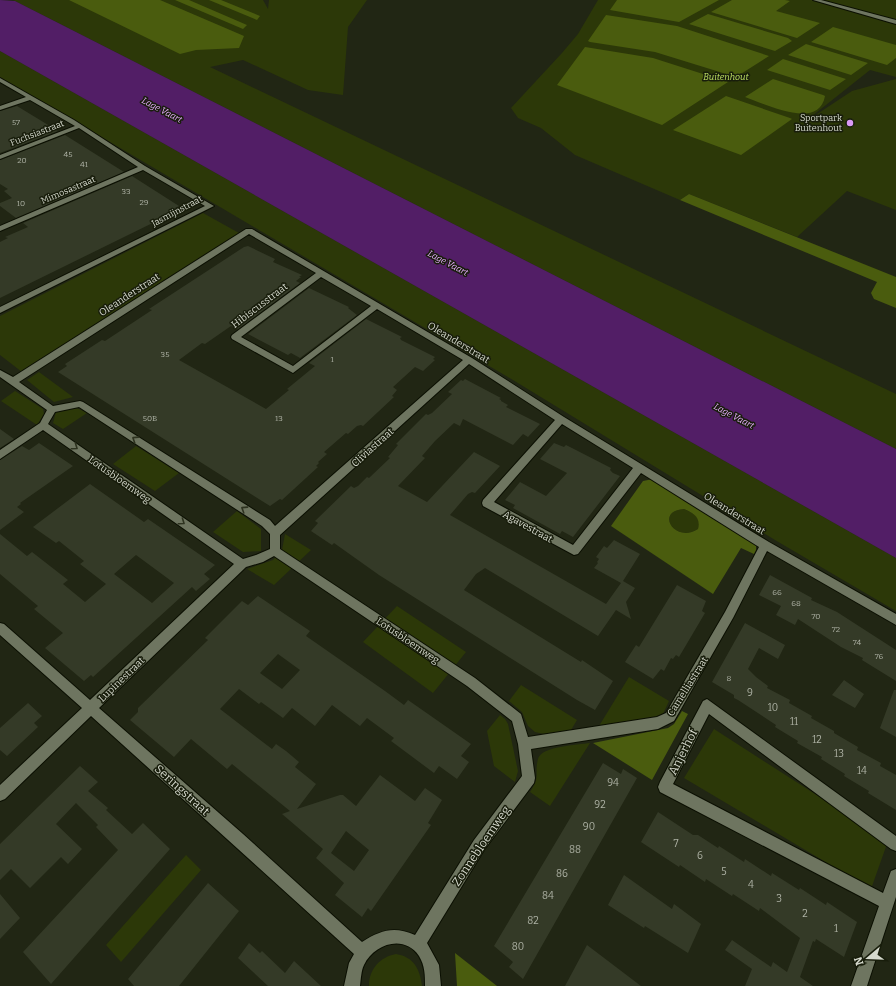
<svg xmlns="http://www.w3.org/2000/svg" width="896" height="986" viewBox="0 0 896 986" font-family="Bitter,serif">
	<rect width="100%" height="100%" fill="#212614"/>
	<path fill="#2c3808" d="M13,0H263L268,9L269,0H367L348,27L343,95L308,90L243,60L210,67L896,394V449Z
		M598,0H896V77L870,70L802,124L852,91L896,79V210L847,191L797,237L689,194L680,200L575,155L541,128L518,118L511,108L562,53L578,34Z
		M0,51L896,558V611L775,540L513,380L0,77Z
		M203,213L239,233L22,372L0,355V316Z
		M39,372L73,397L54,402L27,380Z
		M15,391L43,409L44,414L37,425L1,401Z
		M77,408L87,413L63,429L53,423L56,412Z
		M136,446L179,473L155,491L113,464Z
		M684,509C694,513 702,518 698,529C675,544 654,511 684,509Z
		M237,511L261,529V551L243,552L213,532Z
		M285,534L311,550L274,585L247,569L273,560L282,550Z
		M397,606L466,652L433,693L363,642Z
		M629,677L669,701L663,714L657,717L599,726Z
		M521,685L577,720L571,730L544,734L535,732L528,726L522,712L509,701Z
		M500,715L505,719L508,724L518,771L515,782L494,766L487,731Z
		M714,729L888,841L871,889L684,778Z
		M590,743L550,806L530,792C541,776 534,774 538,759C541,746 578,745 590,743Z
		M186,855L201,870L121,962L106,945Z
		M396,954C414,957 420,969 422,986H369C369,969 380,957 396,954Z"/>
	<path fill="#4a5c0e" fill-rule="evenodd" d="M69,0H160L244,36L239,48L196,50L180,54Z
		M175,0H189L247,25L243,29Z
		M209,0H221L260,16L257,20Z
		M617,0H719L679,22L610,10Z
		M732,0H785L790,1L776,11L820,23L797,38L711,12Z
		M708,14L788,38L792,41L775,51L689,24Z
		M606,15L677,26L769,56L736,77L655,52L590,42L588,41Z
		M833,27L896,45V58L887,65L811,42Z
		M806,44L868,63L851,75L788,55Z
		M585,47L653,58L728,82L662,125L557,85Z
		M783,59L846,79L830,90L767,70Z
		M773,79L823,95L825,96C819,131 765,104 745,97Z
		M726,96L790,118L792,119L741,155L673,130Z
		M689,194L896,277V308L874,299L871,293L877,282L680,200Z
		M653,479L756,544V550L754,554L741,548L713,594L611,526L643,481ZM684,509C694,513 701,518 698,529C675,544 654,511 684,509Z
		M682,711L688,714L652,780L593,743L668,728L674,724Z
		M455,953L497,986H457Z"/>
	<path fill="#521e66" d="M0,0L15,1L896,449V558L0,51Z"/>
	<path fill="#343a27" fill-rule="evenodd" d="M17,106L58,131L0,153V111Z
		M65,135L124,172L16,218L0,206V203L12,198L4,191L8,189L0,184V160Z
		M132,176L179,206L175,208L179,210L0,298V242L8,238L5,237L28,227L23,223Z
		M248,246L275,259L273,262L302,275L299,277H301L296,281L300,283L238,329L231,326L205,344L202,343L179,360L266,409L289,390L287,389L315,366L309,363L366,319L402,337L400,338L401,340L435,357L433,359L435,360L423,371L415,367L393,387L397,390L392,396L394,397L363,426L361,425L357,426L348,434L346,433L324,452L327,454L318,462L319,463L316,466L318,467L282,500L280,499L270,506L58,372L67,366L65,364L102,340L105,341L152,310L149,309L244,247Z
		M309,288L349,307L348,308L357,315L300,358L291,353L288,355L248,334Z
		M465,379L501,398L499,399L501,400V401L508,405L506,407L540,424L528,437L523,434L513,445L463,419L460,426L454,423L435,441L422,456L425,458L398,486L427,502L474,452L500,466L475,493L472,492L468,494L450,515L606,604L621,583L594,568L598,563L597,562L599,559L596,557L604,546L607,548L614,540L640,554L623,581L635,588L626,602L631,619L616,610L598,636L485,568L476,574L464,590L581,662L582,660L613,681L595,710L577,700L379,575L334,543L332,545L311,531L318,523L315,521L351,486L354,488L358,486L367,477L369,478L390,458L388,457L398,445L396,444L426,414L428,415L432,413L452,394L448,392L461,380L463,381Z
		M0,429L14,439L0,448Z
		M39,443L73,466L20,503L21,504L17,507L24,512L0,530V460L22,446L29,450Z
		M554,443L564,447L566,445L572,448L611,468L610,470L613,473L620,476L573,537L562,531L560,534L513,508L515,505L505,500L520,482L546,496L567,473L540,459Z
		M90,484L144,522L148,519L215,565L204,574L210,579L196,591L192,587L93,677L91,675L84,681L45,648L63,633L34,609L38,606L0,574V534L27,556L32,552L68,580L63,584L85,602L106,584L80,564L84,561L59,541L56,543L33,527ZM136,555L174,583L152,603L114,574Z
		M770,575L812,598L811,600L837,612L896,650V681L862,660L863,658L841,647L798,619L795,625L776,615L781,606L759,595Z
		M677,585L706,601L702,611L705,613L679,657L676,655L673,659L671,658L664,671L661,669L653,679L625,662L636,645L639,647Z
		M258,596L310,631L306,636L385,691L404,705L408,700L471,744L461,756L469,762L457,779L439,766L434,773L391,741L394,738L367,718L360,726L332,705L315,726L292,708L283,718L261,702L259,704L239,689L220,709L272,749L276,744L286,751L299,762L295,767L316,784L297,809L340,795H343L356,806L380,775L415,801L425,788L442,800L428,823L431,825L371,911L368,908L362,917L335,895L344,883L316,858L323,849L282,814L290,811L232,764L227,769L191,739L174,757L130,720L138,712V708L208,640L205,638L242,601L248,605ZM278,654L300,670L282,689L260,673ZM346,831L369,850L354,871L331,853Z
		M745,623L785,645L778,659L759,648L748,669L756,677L768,686L767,688L790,700L789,703L812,716L811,718L834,731V733L858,747L857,750L881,763L880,766L896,775V810L868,793L869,791L844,776L845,774L821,759L822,757L797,743L798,741L775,727L776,725L738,700L734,698V695L712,682Z
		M844,680L864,694L855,708L832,695Z
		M894,690H896V737L880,728Z
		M28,703L42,716L34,723L38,727L7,756L0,750V728Z
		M603,763L621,774L623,769L637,778L523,979L509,967L513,962L494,946Z
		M80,766L98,782L88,791L108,808L106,810L132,834L143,823L170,849L51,984L23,952L118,850L96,827L98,825L76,803L56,824L82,849L68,864L61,857L30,888L11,869L0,880V844Z
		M658,812L693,835H698L718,848L719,846L744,862L745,859L771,876L772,873L799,890L800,888L826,905L827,902L857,922L844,957L816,939L815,942L813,941L800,977L813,986H745L752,969L725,950L732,940L771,967L773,962L787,972L800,938L760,908L759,911L733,894L732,896L706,879L705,882L680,865L679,867L641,842Z
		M624,875L672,909L674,904L701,924L688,953L645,926L644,928L608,905Z
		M208,883L239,911L179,986H134L128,979Z
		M0,894L20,918L0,939Z
		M249,943L260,953L262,951L285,973L294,961L321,986H268L238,958Z
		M587,945L641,986H565Z"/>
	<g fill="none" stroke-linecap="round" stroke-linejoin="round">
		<g stroke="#0b0f02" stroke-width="2">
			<path id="street" d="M0,78L74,120L145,166L214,206L0,313V307L205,206L143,170L0,231V226L138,167L79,128L0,159V155L75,126L30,100L0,110V106L26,97L0,82Z
				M246,229H252L472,358L564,417L769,542L896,614V625L767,551L733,618L674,721L658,729L531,749L535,778L534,783L484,850L427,943L439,965L441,986H425C425,975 425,966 419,956C404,934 374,944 364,965C361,971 361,979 360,986H344L349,963L354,954L91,716L5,799L0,801V785L82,708L0,635V623L4,624L90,700L234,564L43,430L0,459V450L40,423L47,410L0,377V370L13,377ZM249,234L316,273L232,335L231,337L232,339L293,373L377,309L463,360L275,526L270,520L83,402L80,401L53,406L19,382ZM321,277L371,306L293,366L241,337ZM469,364L555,420L483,500L482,503L483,506L574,555L578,554L641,473L759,547L725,612L666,713L657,717L528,737L521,714L475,678L280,549V535ZM79,407L262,526L270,534V549L256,555L243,559L48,424L55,412ZM562,424L633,468L573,545L494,502ZM274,556L467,686L512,721L518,744L522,776L474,840L415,935C394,926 381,930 362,942L243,834L99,708L246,567L263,562Z
				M707,699L896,836V851L891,849L709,714L673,784L883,893L891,871L896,869V897L867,986H851L879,906L660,792L658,787L660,782L703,701Z"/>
		</g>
		<g stroke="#0b0f02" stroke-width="2">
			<path id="secondary" d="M813,0H821L896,20V24Z"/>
		</g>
		<use href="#street" fill="#6e7560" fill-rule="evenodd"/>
		<use href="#secondary" fill="#6e7560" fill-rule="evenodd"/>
	</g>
	<defs><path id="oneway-chevron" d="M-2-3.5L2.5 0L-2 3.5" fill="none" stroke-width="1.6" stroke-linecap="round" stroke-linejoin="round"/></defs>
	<g stroke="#2e3320">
		<use href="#oneway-chevron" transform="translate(135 439) rotate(-147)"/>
		<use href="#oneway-chevron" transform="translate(75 447) rotate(35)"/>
		<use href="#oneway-chevron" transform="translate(244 509) rotate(-147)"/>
		<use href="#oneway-chevron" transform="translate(182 522) rotate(35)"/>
	</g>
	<circle fill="#db9af6" stroke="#181d0b" stroke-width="1.5" cx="850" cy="123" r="4"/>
	<g text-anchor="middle" stroke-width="3" stroke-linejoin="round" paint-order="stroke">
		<g font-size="8" fill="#adb1a4">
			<text x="16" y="125">57</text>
			<text x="68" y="157">45</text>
			<text x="22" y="163">20</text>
			<text x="84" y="167">41</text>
			<text x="126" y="194">33</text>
			<text x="144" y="205">29</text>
			<text x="21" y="206">10</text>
			<text x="165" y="357">35</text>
			<text x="332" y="362">1</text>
			<text x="150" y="421">50B</text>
			<text x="279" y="421">13</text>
			<text x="777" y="595">66</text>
			<text x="796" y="606">68</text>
			<text x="816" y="619">70</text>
			<text x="836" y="632">72</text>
			<text x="857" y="645">74</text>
			<text x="879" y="659">76</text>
			<text x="729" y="681">8</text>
		</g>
		<g font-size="9" font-style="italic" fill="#bfe164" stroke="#181d0b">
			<text x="726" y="80">Buitenhout</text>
		</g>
		<g font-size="9" font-style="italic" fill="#e5acfd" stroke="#181d0b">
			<text transform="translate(162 110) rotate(28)" y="3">Lage Vaart</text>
			<text transform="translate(448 263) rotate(28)" y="3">Lage Vaart</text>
			<text transform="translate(734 416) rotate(28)" y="3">Lage Vaart</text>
		</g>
		<g font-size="9" fill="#d5d9cd" stroke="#181d0b" text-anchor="end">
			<text x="842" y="121">Sportpark<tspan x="842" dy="10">Buitenhout</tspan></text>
		</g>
		<g font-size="9" fill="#d5d9cd" stroke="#181d0b">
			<text transform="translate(37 133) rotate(-21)" y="3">Fuchsiastraat</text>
			<text transform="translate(68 190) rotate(-23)" y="3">Mimosastraat</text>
			<text transform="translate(177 211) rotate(-28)" y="3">Jasmijnstraat</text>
		</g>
		<g font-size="10" fill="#d5d9cd" stroke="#181d0b">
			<text transform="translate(129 294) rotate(-33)" y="4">Oleanderstraat</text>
			<text transform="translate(259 305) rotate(-37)" y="4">Hibiscusstraat</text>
			<text transform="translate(459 342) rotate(31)" y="4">Oleanderstraat</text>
			<text transform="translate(372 447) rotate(-42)" y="4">Cliviastraat</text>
			<text transform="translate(120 479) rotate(35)" y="4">Lotusbloemweg</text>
			<text transform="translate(735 513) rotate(32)" y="4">Oleanderstraat</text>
			<text transform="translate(528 526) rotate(29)" y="4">Agavestraat</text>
			<text transform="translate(408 640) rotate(34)" y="4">Lotusbloemweg</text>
			<text transform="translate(121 679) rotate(-44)" y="4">Lupinestraat</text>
			<text transform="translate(687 686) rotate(-58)" y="4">Camelliastraat</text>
		</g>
		<g font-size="10" fill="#adb1a4">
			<text x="750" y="696">9</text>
			<text x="773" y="711">10</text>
			<text x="794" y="725">11</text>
			<text x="817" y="743">12</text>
			<text x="839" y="757">13</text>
			<text x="862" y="774">14</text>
			<text x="613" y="786">94</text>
			<text x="600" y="808">92</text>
			<text x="589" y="830">90</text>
			<text x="676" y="847">7</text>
			<text x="575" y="853">88</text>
			<text x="700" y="859">6</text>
			<text x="724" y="875">5</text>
			<text x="562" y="877">86</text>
			<text x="751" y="888">4</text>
			<text x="548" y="899">84</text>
			<text x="779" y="902">3</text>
			<text x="805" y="917">2</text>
			<text x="533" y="924">82</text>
			<text x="836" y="932">1</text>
			<text x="518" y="950">80</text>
		</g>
		<g font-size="12" fill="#d5d9cd" stroke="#181d0b">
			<text transform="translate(683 752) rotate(-63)" y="4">Anjerhof</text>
			<text transform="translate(182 790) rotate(42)" y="4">Seringstraat</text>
			<text transform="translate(481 846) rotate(-56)" y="4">Zonnebloemweg</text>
		</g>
	</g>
	<g transform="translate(868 958) rotate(251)" stroke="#181d0b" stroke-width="3" paint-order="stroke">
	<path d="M0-3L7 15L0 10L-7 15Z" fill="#d5d9cd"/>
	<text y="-6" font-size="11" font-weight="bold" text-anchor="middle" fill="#d5d9cd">N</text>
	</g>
</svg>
